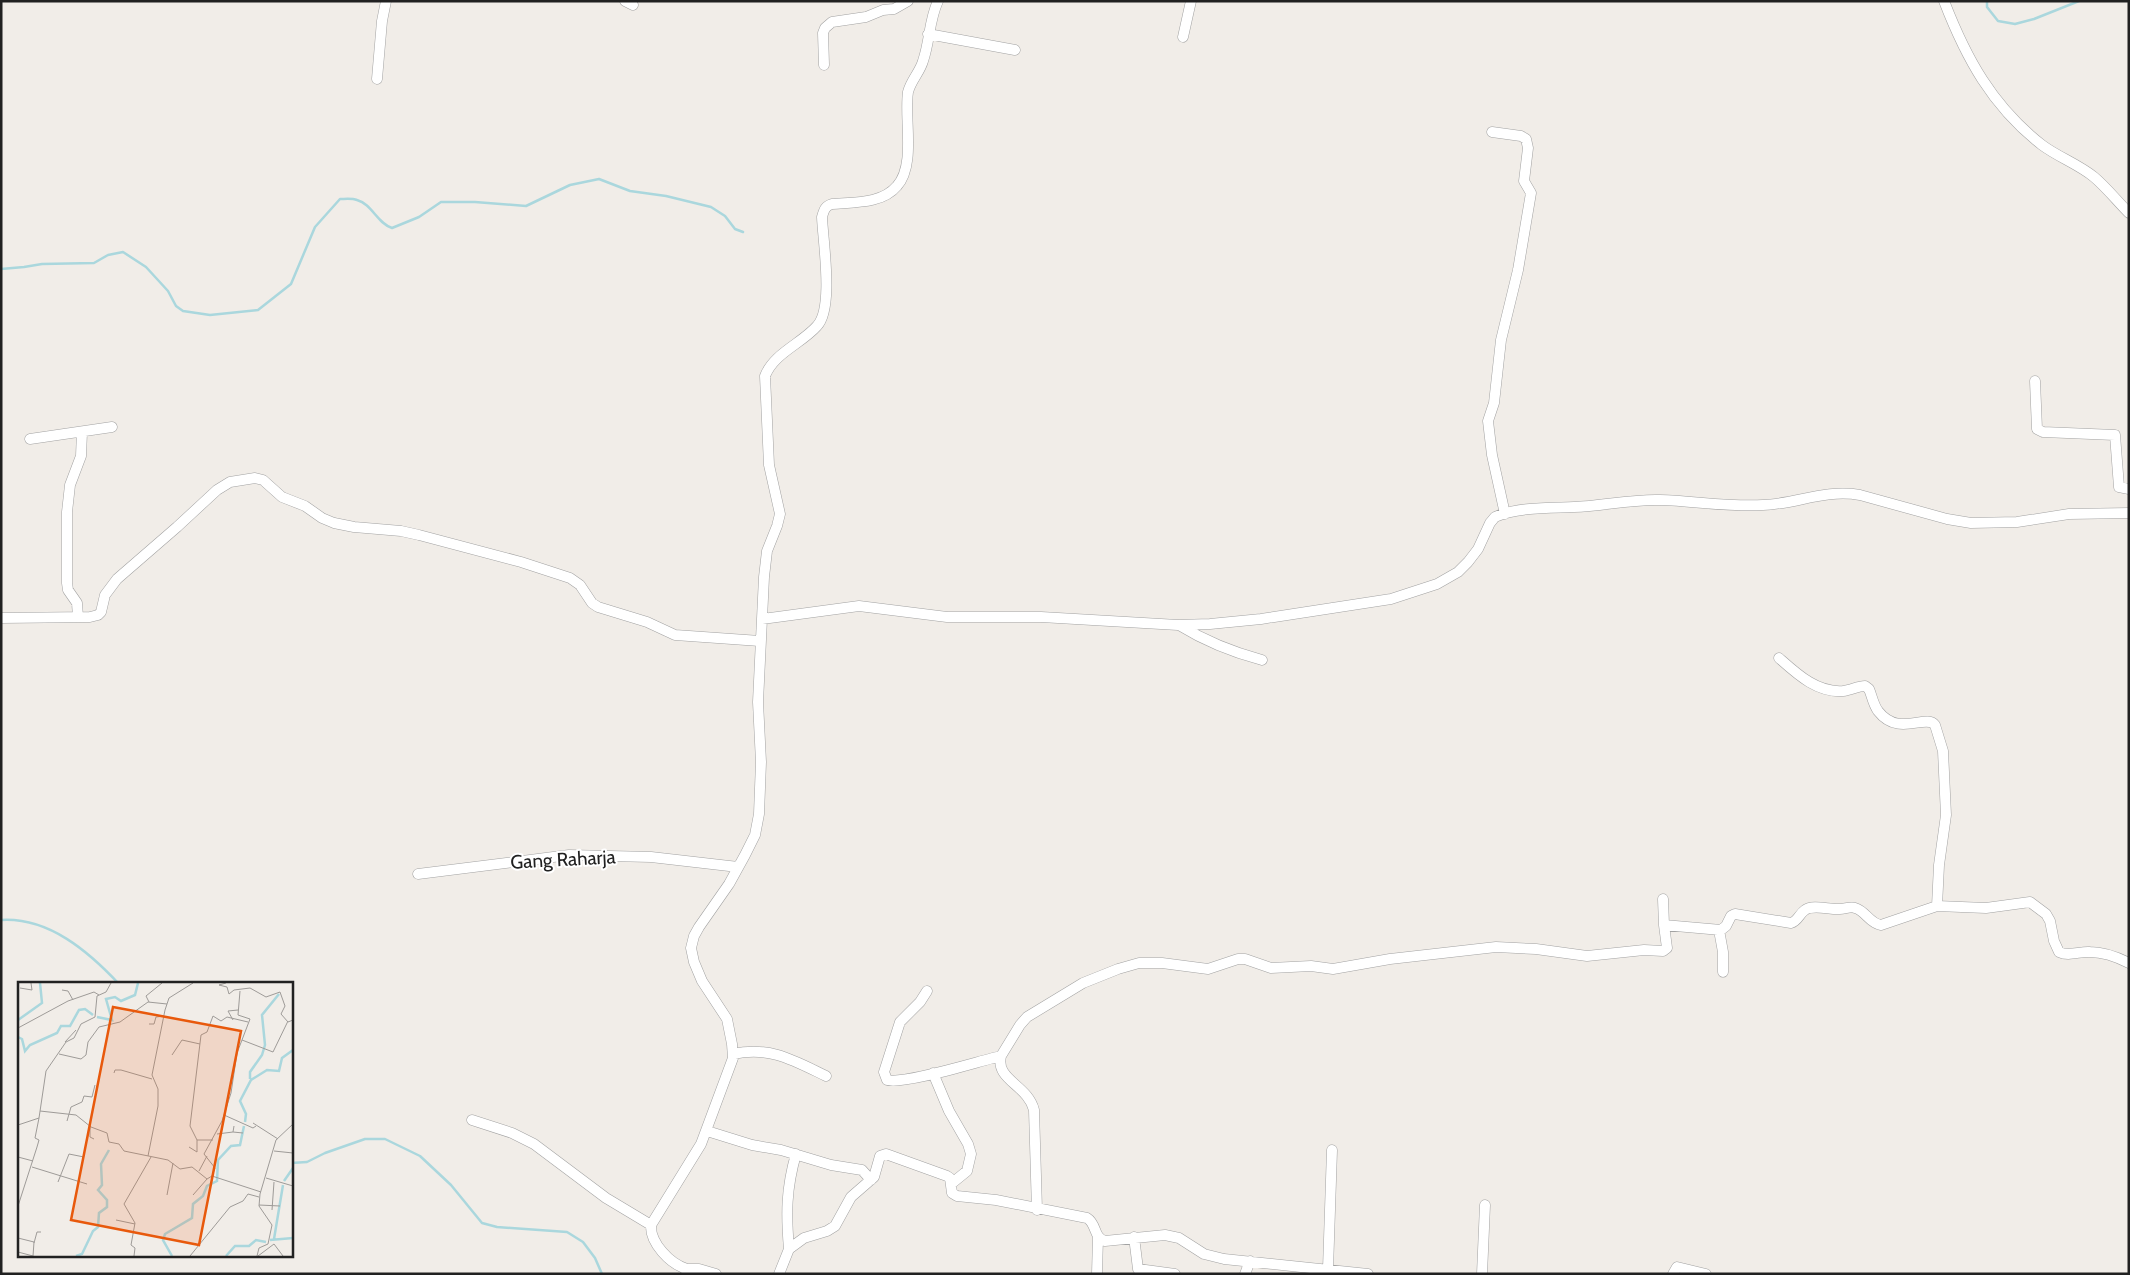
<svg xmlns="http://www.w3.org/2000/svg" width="2130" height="1275" viewBox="0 0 2130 1275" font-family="Cabin,sans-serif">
	<rect width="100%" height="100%" fill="#f1ede8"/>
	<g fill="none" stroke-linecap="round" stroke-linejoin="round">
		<path stroke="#aad7dd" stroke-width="2.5" d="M1987,1V7L1998,21L2015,24L2034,19L2079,1
			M1,269L24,267L42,264L94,263L108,255L123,252L146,267L168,291L176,306L183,311L210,315L258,310L291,284L315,227L340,199C345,199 352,198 357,200C372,204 377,223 392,228L419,217L441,202H475L526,206L570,185L599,179L630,191L666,196L711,207L725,216L735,229L743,232
			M1,920C49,917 89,952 119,984
			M291,1163L307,1162L325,1153L365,1139H385L420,1156L451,1185L482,1223L497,1227L567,1232L583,1242L595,1258L602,1274"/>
		<g stroke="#a2a2a2" stroke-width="11">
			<path id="minor" d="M625,1L633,5
				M1944,1C1966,58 1992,106 2042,145C2058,157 2078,164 2094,177C2107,188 2117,201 2129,213
				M928,34L1015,50
				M1183,37L1191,1
				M824,65L823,33L825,28L832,22L866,17L883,10L894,9L908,1
				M377,79L382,21L386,1
				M1492,132L1521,136L1526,139L1528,148L1524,181L1531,193L1518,270L1501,340L1494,403L1488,421L1492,455L1505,514
				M2035,381L2037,429L2043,432L2115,435L2119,487L2129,489
				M30,439L112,427
				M78,617L77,603L68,590L67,583V512L70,485L81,456L82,432
				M1,618L90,617L98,615L101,612L105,595L117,579L177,527L217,490L230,482L255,478L263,480L282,497L305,506L322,518L334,523L354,527L401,531L419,535L521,562L570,578L580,585L592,603L598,607L647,622L675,635L760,641
				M762,619L859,606L947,617H1041L1178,625L1210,624L1261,619L1391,599L1437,584L1458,572L1468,562L1478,549L1490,523L1495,517C1517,507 1549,508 1574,507C1603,506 1631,499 1660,500C1695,501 1728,507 1763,505C1797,504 1824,489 1860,495L1947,519L1971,523L2017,522L2069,514L2129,513
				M1179,625C1205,641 1232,652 1262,660
				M1779,658C1797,674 1817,693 1843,691C1851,690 1858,686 1865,686L1869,689C1872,696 1873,704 1878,711C1899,738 1926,713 1935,725L1943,751L1946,815L1939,865L1937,906
				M418,874L569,855L651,857L738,867
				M1663,899L1664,925
				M1719,930L1723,952V972
				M927,991L920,1002L900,1022L884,1072L887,1080C904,1085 979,1061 1001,1056
				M733,1054C770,1046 793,1060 826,1076
				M933,1073L949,1111L968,1144L971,1154L967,1171L951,1184
				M472,1120L512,1133L534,1144L606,1198L651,1225
				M707,1131L752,1145L781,1150L831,1165L862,1170L871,1180
				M1037,1210L1034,1110C1028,1085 995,1080 1001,1056L1020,1025L1027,1017L1083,983L1118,969L1139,963H1162L1208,969L1238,959H1245L1271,968L1311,966L1333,969L1390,959L1496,947L1536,949L1587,956L1644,950L1663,951L1667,948L1664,925L1721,930L1726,926L1731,916L1735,914L1791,923C1798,921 1799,914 1805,910C1813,904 1830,910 1840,909C1845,909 1851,906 1855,908C1866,911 1869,923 1881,925L1937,906L1986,908L2030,902L2046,914L2050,921L2054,941L2059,952C2069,957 2080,951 2090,952C2104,952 2117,957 2129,963
				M1134,1237L1138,1269L1175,1274
				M789,1249C786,1214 786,1189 796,1154
				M687,1269H699L716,1274
				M1328,1269L1332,1150
				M686,1274L687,1269C670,1264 650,1243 651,1225L701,1144L733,1058L732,1044L727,1019L702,981L694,962L691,948L694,936L699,927L729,884L745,855L755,835L759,814L761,762L758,702L764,577L767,551L777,526L780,514L769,465L765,376C774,353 801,344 817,326C834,308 823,242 822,217C824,210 825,206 832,204C854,202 882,204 897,186C916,165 904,119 908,92C911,80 920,72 923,61C930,41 929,20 938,1
				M779,1274L789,1249L804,1238L827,1231L835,1226L851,1197L874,1177L880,1156L886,1154L947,1176L950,1178L952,1193L957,1196L996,1200L1087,1218C1097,1224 1093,1237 1105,1241L1165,1235L1179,1238L1204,1254L1224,1259L1368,1274
				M1097,1274L1098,1237
				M1245,1274L1250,1261
				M1482,1274L1485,1205
				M1673,1274L1677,1267L1706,1274"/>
		</g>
		<use href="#minor" stroke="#fff" stroke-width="10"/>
	</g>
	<g text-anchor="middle" stroke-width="4" stroke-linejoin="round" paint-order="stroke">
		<g font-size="19" fill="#212121" stroke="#fff">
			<text transform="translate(563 859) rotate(-3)" y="7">Gang Raharja</text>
		</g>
	</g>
	<g transform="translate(18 982)">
		<rect width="275" height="275" fill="#f1ede8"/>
		<path fill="none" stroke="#aad7dd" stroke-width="2.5" d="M79,35L94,38L88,17L97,15L103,19L117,13L120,1M0,38L24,21L22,1M0,55L4,57L7,69L12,63L39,51L43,44H52L61,28L67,27L75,33M232,97V90L244,73L247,63L244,33L261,12M227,140L228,132L222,119L233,98L249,88L261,89L264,76L275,68M266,199L275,186M256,257L265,203M252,258L275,256M58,274L64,272L75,249L80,245L81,231L89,225V218L80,208L84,203L83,182L91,168M154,274L145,258L147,252L174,236L175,222L185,214L189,204L199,199L200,178L213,164L222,163L226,144M208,274L217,264H231L238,258L248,260"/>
		<path fill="none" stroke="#9e9b98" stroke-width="1" d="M208,1L201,3L209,5L211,12L216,8L232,6L248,15L262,10L267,24L263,32L270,40L275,38M2,6L14,8L13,1M44,8L50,9L55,18M131,20L128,14L144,1M215,38L210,29L220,28M131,42H136L138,35L146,34M0,46L50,19L76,10L81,13M224,58L255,70L270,39M47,60L58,48M41,72L63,77L68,73L70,60L81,45L102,40L130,20L149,22M154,73L164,58L182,62M96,91L97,88H103L134,97M22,129L58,133L73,145L89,151L91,160L101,162L106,169L150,178L162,187L174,185L189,197L194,194L243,210M206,133L235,146L238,144M49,139L53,125L64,120L66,114L74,115L77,103M235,141L260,157M0,143L21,136L28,89L48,60L56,56L63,42L77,35L79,14L88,10L93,1M72,144V155L76,157M216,144L215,150L225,151M199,152L215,150M195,158H179L172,144L183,53L189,50L195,34L203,39L209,35L230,40M171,165L179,170V158M256,169L275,171M130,174L140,124V107L134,93L147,28L151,16L175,1M0,175L15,179M14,185L69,202M181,189L189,174M194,194L197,186L186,172L204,139L213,111L219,71L232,37L220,33L222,9M248,196L275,204M40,200L51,172L66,175M149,213L155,181M175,213L189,197M241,223L262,224M0,224L19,165L21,158L17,156L21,136M254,228L256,200M98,238L117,242M0,256L16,260L15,274M16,261L19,250H23M0,270L15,274M116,274L117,266L113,263L117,241L106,222L133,175M172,274L212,225L225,219L230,212L241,215M239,274L241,266L250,262L254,243L241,224L242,212L258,158L275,142M240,274L256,262L265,274"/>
		<path fill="#e8590c" fill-opacity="0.15" stroke="#e8590c" stroke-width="2.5" d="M95,25L223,49L181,263L53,238Z"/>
		<rect width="275" height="275" fill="none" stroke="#212121" stroke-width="2.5"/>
	</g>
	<rect width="2130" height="1275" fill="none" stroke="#212121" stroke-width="5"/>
</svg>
